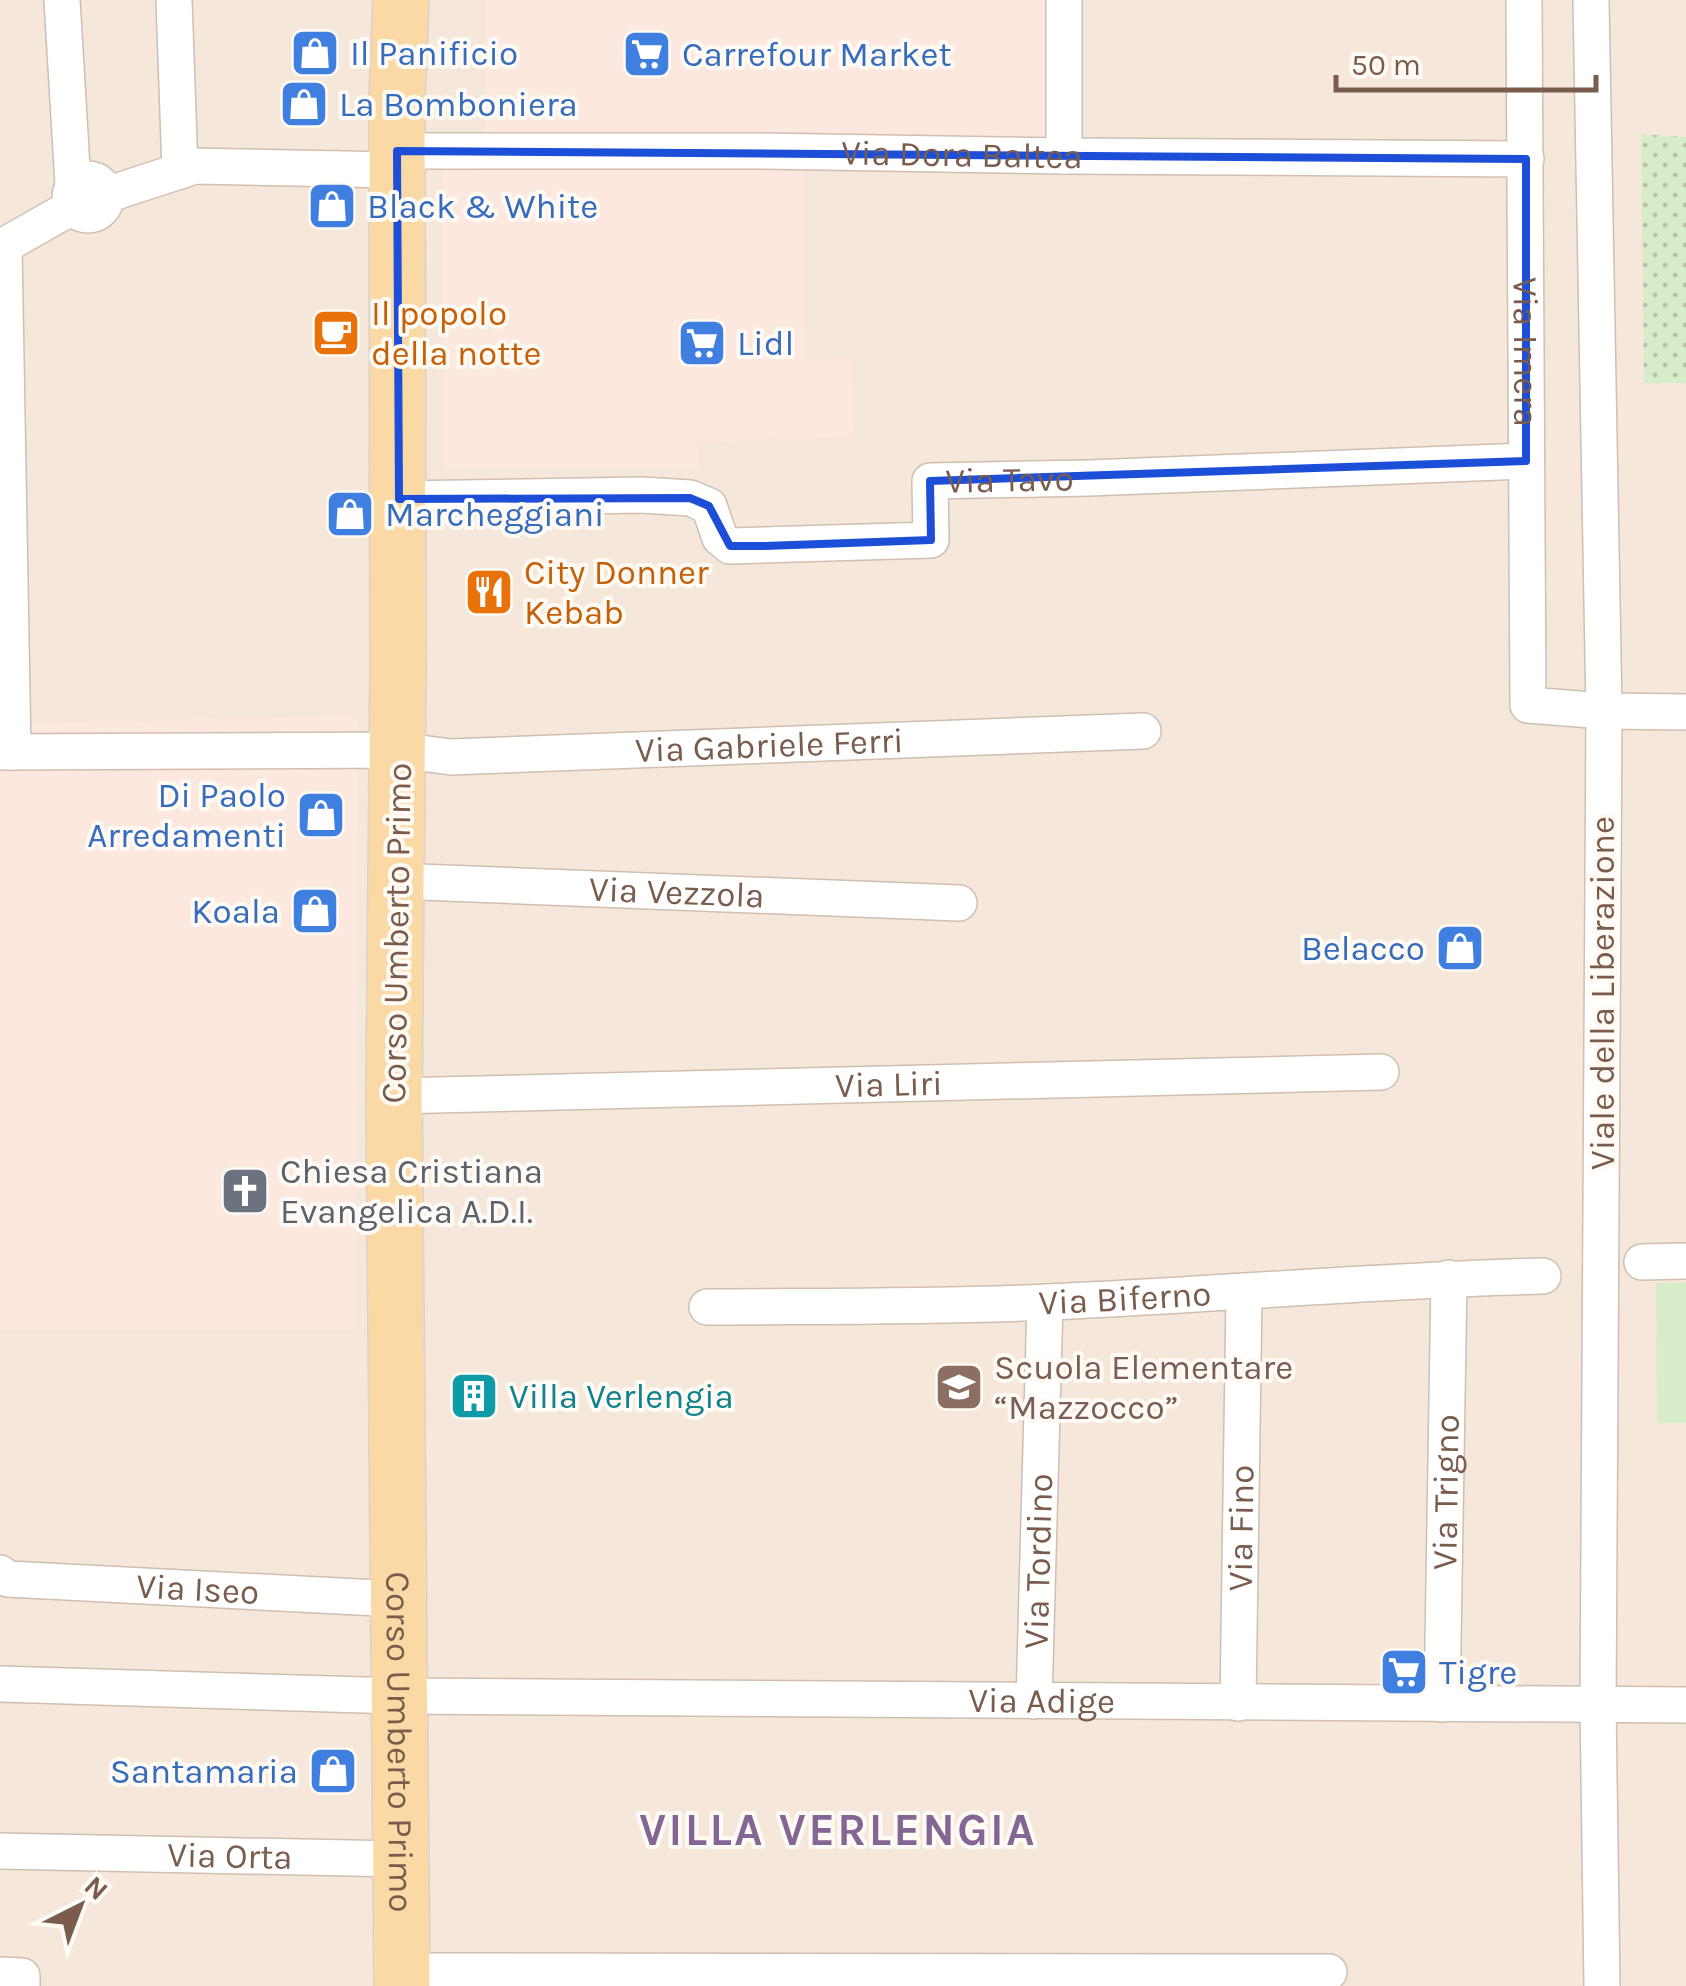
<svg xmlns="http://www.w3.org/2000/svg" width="1686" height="1986" viewBox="0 0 1686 1986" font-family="Karla,sans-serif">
	<defs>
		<pattern id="park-dots" width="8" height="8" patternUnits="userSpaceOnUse" patternTransform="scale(2.5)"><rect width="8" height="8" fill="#d8ecc9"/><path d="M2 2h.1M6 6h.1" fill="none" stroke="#b4c2a5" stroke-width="1.8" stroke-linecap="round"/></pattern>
	</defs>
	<rect width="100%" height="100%" fill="#fdf6ec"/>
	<path fill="#f5e8da" d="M0,0H1686V1986H0Z"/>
	<path fill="#fde8e0" d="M486,0H1045V139L486,134Z
		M803,164L804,359L851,358L854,436L698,442V468H444L441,171Z
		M358,715L355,1329H0V725Z"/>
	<path fill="#d8ecc9" d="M1656,1283H1686V1423H1657Z"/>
	<path fill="url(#park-dots)" d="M1641,134L1686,137V383H1644Z"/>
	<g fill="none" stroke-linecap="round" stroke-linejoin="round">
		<g stroke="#d1beb0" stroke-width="38">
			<g id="minor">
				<path d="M62,0L73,184"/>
				<path d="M174,0L180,171"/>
				<path id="s1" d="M1524,0L1528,705L1604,711L1686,712"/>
				<path d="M1591,0L1604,711L1598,1705L1602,1986"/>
				<path id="s2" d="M397,151H760L1064,156L1526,159"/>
				<path d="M1064,156V0"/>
				<circle cx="88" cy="197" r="18"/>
				<path d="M106,195L195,166L397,170"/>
				<path d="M4,247L13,752"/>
				<path d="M0,248L72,207"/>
				<path id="s3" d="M399,499L642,495L690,498L709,506L720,538L730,546L931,540L930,481L1089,478L1526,461"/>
				<path id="s4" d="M0,752L398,750L451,757L1143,731"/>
				<path id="s5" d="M395,881L959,903"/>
				<path id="s6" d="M394,1096L1381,1072"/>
				<path d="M1642,1262L1686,1261"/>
				<path id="s7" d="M707,1307C821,1306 935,1307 1049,1302C1214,1295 1378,1280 1543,1276"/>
				<path id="s8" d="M0,1573L8,1579L397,1599"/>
				<path id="s9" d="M0,1684L398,1696L1686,1705"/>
				<path id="s10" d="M1034,1701L1045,1302"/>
				<path id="s11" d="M1238,1703L1244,1293"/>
				<path id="s12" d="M1442,1704L1449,1278"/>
				<path id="s13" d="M0,1851L399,1859"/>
				<path d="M402,1971L1329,1972"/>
				<path d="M0,1975L22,1976V1986"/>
			</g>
		</g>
		<g stroke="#dad1cd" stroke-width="58">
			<g id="primary">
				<path id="s14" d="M401,0L397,97L398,672L394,1096L402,1986"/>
			</g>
		</g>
		<use href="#minor" stroke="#fff" stroke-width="35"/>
		<use href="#primary" stroke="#fbd9a5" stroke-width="55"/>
	</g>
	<path fill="none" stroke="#1d4ed8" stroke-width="8" stroke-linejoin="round" d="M397,151L1526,159V461L930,481L931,540L765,546H730L709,506L690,498L399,499Z"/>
	<defs>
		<g id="shop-square" transform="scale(2.5)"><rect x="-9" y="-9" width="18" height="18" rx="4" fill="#3f7fe0" stroke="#fffaf3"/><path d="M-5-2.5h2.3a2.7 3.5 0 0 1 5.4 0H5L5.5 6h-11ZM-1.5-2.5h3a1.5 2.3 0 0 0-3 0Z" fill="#fff"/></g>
		<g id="supermarket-square" transform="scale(2.5)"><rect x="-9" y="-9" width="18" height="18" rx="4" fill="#3f7fe0" stroke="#fffaf3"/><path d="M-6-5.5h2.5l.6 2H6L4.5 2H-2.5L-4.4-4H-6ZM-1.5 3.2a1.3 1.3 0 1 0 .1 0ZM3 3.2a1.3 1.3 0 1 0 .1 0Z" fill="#fff"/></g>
		<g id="cafe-square" transform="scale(2.5)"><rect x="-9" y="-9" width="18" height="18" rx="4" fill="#e8710a" stroke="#fffaf3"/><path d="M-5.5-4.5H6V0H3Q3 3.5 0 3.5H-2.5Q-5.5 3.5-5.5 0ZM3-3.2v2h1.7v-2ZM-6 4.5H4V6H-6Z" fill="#fff"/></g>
		<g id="restaurant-square" transform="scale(2.5)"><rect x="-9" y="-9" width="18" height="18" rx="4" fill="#e8710a" stroke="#fffaf3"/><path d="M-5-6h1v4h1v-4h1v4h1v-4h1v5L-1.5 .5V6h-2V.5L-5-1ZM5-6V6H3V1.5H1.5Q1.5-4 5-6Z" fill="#fff"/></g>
		<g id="church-square" transform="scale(2.5)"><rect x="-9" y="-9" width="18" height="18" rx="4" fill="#6b7280" stroke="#fffaf3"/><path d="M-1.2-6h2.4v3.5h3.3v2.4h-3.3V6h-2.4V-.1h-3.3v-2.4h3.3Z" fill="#fff"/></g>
		<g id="school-square" transform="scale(2.5)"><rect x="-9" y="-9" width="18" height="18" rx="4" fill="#8d6e63" stroke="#fffaf3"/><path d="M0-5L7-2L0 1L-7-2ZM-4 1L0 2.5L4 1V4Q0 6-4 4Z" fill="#fff"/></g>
		<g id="building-square" transform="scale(2.5)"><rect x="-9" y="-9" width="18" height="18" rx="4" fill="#0f9aa8" stroke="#fffaf3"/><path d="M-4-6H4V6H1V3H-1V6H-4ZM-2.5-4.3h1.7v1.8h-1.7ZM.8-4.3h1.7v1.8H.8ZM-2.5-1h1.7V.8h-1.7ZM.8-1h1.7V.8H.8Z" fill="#fff"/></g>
	</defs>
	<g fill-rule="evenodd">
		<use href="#shop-square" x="315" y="53"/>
		<use href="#supermarket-square" x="647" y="54"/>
		<use href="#shop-square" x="304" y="104"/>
		<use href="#shop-square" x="332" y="206"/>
		<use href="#cafe-square" x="336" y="333"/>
		<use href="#supermarket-square" x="702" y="343"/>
		<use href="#shop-square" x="350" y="514"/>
		<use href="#restaurant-square" x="489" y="592"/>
		<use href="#shop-square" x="321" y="815"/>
		<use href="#shop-square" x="315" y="911"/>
		<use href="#shop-square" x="1460" y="948"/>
		<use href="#church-square" x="245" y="1191"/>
		<use href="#school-square" x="959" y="1387"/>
		<use href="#building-square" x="474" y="1396"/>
		<use href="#supermarket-square" x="1404" y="1672"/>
		<use href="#shop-square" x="333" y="1771"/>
	</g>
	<g text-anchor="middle" stroke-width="8" stroke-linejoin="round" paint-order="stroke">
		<g font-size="35" fill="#366cbe" stroke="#fffaf3" text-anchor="start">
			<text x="350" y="65">Il Panificio</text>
			<text x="682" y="66">Carrefour Market</text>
			<text x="339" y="116">La Bomboniera</text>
			<text x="367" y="218">Black &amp; White</text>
			<text x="737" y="355">Lidl</text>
			<text x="385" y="526">Marcheggiani</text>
			<text x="286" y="807" text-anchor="end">Di Paolo<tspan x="286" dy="40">Arredamenti</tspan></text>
			<text x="280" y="923" text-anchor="end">Koala</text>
			<text x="1425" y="960" text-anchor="end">Belacco</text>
			<text x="1439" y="1684">Tigre</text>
			<text x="298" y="1783" text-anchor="end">Santamaria</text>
		</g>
		<g font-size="35" fill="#7a5c4d" stroke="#fffaf3">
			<text dy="12" stroke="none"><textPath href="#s2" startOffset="565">Via Dora Baltea</textPath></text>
			<text dy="12" stroke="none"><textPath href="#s1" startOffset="352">Via Imera</textPath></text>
			<text dy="12" stroke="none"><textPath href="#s3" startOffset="698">Via Tavo</textPath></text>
			<text dy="12" stroke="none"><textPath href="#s4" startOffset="770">Via Gabriele Ferri</textPath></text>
			<text dy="12" stroke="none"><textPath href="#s5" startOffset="282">Via Vezzola</textPath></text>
			<text transform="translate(396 933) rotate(-89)" y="12">Corso Umberto Primo</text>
			<text transform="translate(1602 993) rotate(-90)" y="12">Viale della Liberazione</text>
			<text dy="12" stroke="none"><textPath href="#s6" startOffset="495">Via Liri</textPath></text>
			<text dy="12" stroke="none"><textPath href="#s7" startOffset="418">Via Biferno</textPath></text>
			<text dy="12" stroke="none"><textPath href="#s12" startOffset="212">Via Trigno</textPath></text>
			<text dy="12" stroke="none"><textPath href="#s11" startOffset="175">Via Fino</textPath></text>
			<text dy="12" stroke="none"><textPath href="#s10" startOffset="140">Via Tordino</textPath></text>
			<text dy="12" stroke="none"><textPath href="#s8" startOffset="200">Via Iseo</textPath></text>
			<text dy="12" stroke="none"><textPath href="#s9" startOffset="1042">Via Adige</textPath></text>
			<text dy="12" stroke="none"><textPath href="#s14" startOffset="1742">Corso Umberto Primo</textPath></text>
			<text dy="12" stroke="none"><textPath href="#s13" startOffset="230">Via Orta</textPath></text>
		</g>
		<g font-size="35" fill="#c56008" stroke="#fffaf3" text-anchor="start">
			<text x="371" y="325">Il popolo<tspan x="371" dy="40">della notte</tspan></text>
			<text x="524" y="584">City Donner<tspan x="524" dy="40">Kebab</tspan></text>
		</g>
		<g font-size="35" fill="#5b616d" stroke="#fffaf3" text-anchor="start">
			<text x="280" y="1183">Chiesa Cristiana<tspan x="280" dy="40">Evangelica A.D.I.</tspan></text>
		</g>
		<g font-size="35" fill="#785e54" stroke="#fffaf3" text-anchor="start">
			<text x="994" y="1379">Scuola Elementare<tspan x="994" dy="40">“Mazzocco”</tspan></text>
		</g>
		<g font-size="35" fill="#0d838f" stroke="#fffaf3" text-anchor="start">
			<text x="509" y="1408">Villa Verlengia</text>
		</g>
		<g font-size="45" font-weight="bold" letter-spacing="2.5" fill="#846695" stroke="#fffaf3">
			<text x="838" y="1845">VILLA VERLENGIA</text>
		</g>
	</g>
	<g transform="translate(80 1906) rotate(42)" stroke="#fffaf3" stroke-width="8" paint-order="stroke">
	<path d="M0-8L18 38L0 25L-18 38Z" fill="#7a5c4d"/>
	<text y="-15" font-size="28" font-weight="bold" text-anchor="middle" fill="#7a5c4d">N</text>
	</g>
	<path d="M1336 75v15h260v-15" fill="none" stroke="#7a5c4d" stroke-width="5"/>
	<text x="1351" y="75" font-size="30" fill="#7a5c4d" stroke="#fffaf3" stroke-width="8" paint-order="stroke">50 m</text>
</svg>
